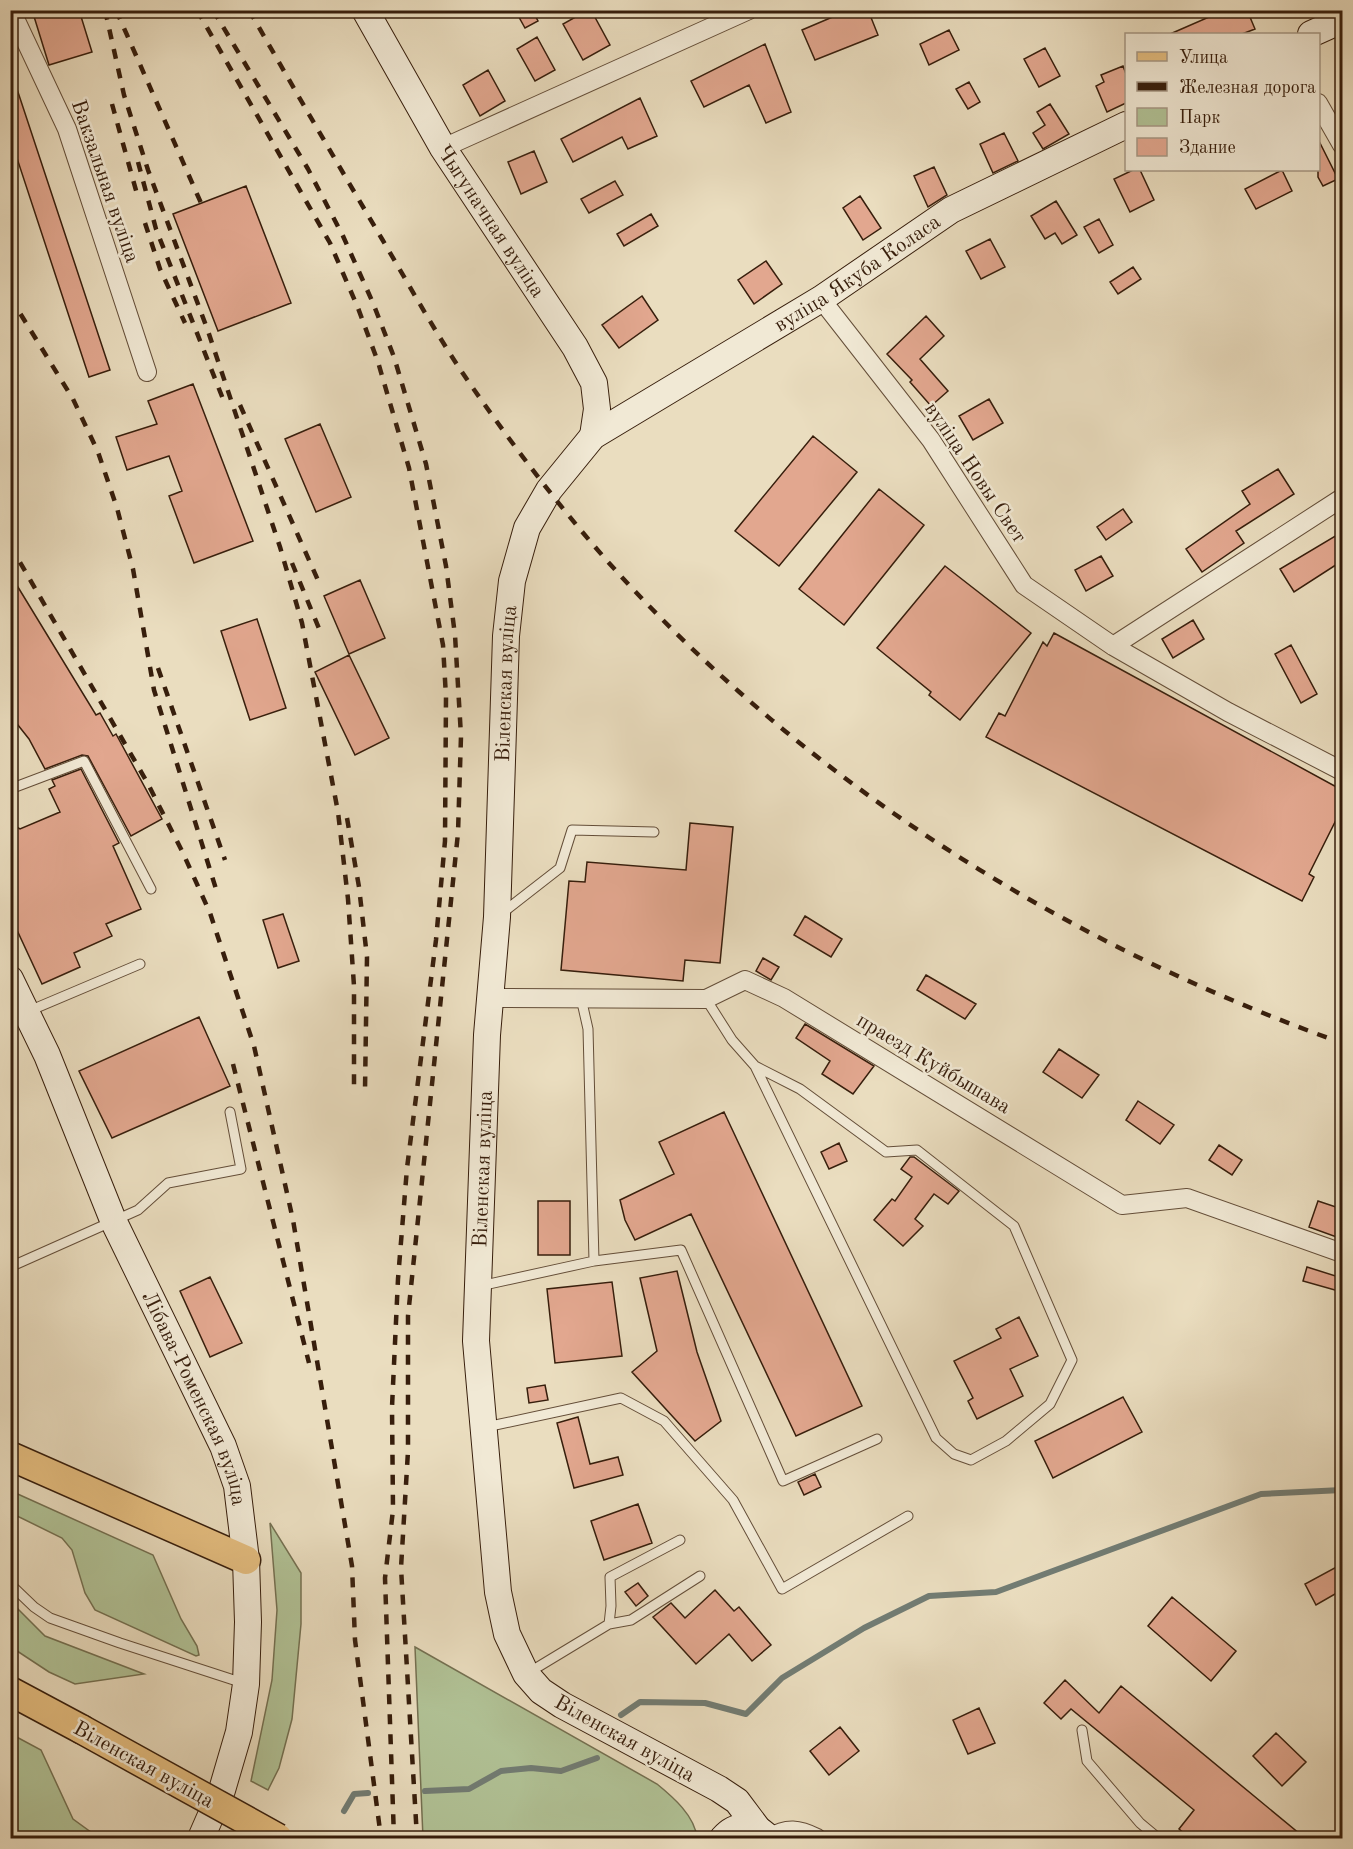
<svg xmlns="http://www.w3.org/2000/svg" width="1353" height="1849" viewBox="0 0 1353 1849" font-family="'Old Standard TT',serif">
	<rect width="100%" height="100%" fill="#eaddbf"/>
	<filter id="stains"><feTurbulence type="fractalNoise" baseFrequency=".00333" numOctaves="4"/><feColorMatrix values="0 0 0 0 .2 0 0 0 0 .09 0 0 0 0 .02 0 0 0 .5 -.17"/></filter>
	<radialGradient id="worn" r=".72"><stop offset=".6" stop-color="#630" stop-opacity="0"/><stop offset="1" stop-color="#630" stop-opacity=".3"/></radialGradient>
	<path fill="#b1c296" stroke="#747051" stroke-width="1.5" d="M11,1491L153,1555L181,1619L197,1646L199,1655L196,1656L95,1610L85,1593L72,1550L62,1538L11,1513Z
		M270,1523L301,1573V1624L292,1719L279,1768L268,1790L251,1781L272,1680L277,1610Z
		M11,1602L45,1636L144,1674L75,1684L49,1672L11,1647Z
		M415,1647L657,1784C673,1797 695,1816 697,1838H423Z
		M11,1734L41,1750L73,1819L99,1838H11Z"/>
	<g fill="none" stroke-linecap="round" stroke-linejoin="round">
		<path stroke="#727c73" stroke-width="6" d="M621,1715L640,1702L705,1703L746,1714L782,1678L864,1628L929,1596L996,1592L1261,1494L1342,1490
			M425,1791L469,1789L501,1771L531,1768L561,1771L597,1758
			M344,1811L354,1794L368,1793"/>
	</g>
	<path fill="#e2a78f" stroke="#371e0c" stroke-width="1.5" d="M32,10H79L92,52L49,65Z
		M515,10H532L538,21L525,28Z
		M588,10H591L610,45L583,60L563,24Z
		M849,10H868L878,35L815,60L802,30Z
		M1225,10H1247L1255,29L1242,34H1170Z
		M949,30L959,50L929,65L920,44Z
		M537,37L555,70L535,81L517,49Z
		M765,44L791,112L766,123L749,85L704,107L691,81Z
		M1045,48L1060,76L1039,87L1024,59Z
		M1123,66L1126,74V103L1107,112L1096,86L1104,82L1101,75Z
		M488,70L505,101L480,116L463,85Z
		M10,77H13L110,370L89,377L10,137Z
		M969,82L980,102L968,109L956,89Z
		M640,98L657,136L628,149L622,137L573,162L561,139Z
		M1050,104L1069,134L1043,149L1033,133L1045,125L1037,112Z
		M1004,133L1018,161L993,173L980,144Z
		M1318,139L1338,179L1323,186L1318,177Z
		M534,151L547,182L521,194L508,162Z
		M934,167L947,195L928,207L914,176Z
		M1133,170H1140L1154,200L1130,212L1114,179Z
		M1282,170L1292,191L1256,209L1245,189Z
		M615,181L623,195L589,213L581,199Z
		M246,186L291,303L218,331L173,214Z
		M860,196L881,228L863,240L843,208Z
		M1056,201L1077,235L1062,244L1055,233L1045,239L1031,216Z
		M651,214L658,226L624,246L617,234Z
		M1099,219L1113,245L1099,253L1084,227Z
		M990,239L1005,267L981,279L966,251Z
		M766,261L782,284L754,304L738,280Z
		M1133,267L1141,279L1118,294L1110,282Z
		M642,296L658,320L619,348L602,325Z
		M926,316L944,336L920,359L948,391L931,406L910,382L912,380L887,354Z
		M193,384L253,541L194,563L169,496L182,491L169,456L127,470L116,437L157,424L148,401Z
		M989,399L1003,423L973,440L959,416Z
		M320,424L351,497L316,512L285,439Z
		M813,436L857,472L779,566L735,531Z
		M1278,469L1294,494L1236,531L1244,543L1202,572L1186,549L1250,504L1242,491Z
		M879,489L924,525L844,625L799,589Z
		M1123,509L1132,522L1106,540L1097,527Z
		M1342,532V561L1294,592L1280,569Z
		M1101,556L1113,576L1086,591L1075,570Z
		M945,566L1031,633L960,720L929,695L931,692L877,648Z
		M10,574L96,715L100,713L113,736L116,734L162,819L131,836L88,756L82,755L45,769L29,739L10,715Z
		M360,580L385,638L349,654L324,596Z
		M257,619L286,708L250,720L221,631Z
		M1193,620L1204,639L1173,658L1162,639Z
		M1054,633L1342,790V808L1309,874L1314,877L1302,901L986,737L999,713L1005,716L1043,642L1047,646Z
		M1291,645L1317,694L1301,703L1275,654Z
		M349,655L389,738L355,755L315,672Z
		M81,769L119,843L113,846L141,909L106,924L112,936L74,953L80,967L42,984L10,915V823L20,829L60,812L49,789L55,786L52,780Z
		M690,823L733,827L720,963L685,960L683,981L561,970L569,881L585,882L587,862L686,870Z
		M283,914L299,961L278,968L263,920Z
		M805,916L842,939L831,957L794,935Z
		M763,958L779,967L771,980L756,971Z
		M926,975L976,1004L965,1019L917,990Z
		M199,1017L230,1086L112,1138L79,1071Z
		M805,1024L874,1066L853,1094L822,1074L830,1061L796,1038Z
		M1059,1049L1099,1075L1082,1098L1043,1072Z
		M1138,1101L1174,1125L1160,1144L1126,1120Z
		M724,1112L862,1406L796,1436L691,1214L635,1240L625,1220L620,1200L674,1174L659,1142Z
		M839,1143L847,1161L829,1169L821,1152Z
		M1219,1145L1242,1160L1232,1175L1209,1160Z
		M910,1157H914L959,1191L948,1204L934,1194L915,1219L923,1226L903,1246L874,1220L892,1199L895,1201L912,1177L901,1169Z
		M538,1201H570V1255H538Z
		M1318,1201L1342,1209V1239L1309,1227Z
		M1307,1267L1342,1278V1292L1303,1281Z
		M677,1271L697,1352L721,1421L695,1441L632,1372L657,1351L640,1278Z
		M210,1277L242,1343L210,1357L180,1291Z
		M612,1282L622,1356L555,1363L547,1289Z
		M1019,1317L1038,1356L1010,1369L1023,1396L977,1419L968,1401L973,1398L954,1361L1001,1338L996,1329Z
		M545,1385L548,1400L529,1403L527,1388Z
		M1123,1397L1142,1432L1053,1478L1035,1441Z
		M578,1417L590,1464L618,1457L623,1475L574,1488L557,1423Z
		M815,1474L821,1487L804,1495L798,1482Z
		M638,1504L652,1543L604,1560L591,1521Z
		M1342,1564V1590L1316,1605L1305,1584Z
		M638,1583L648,1596L636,1606L625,1592Z
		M715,1590L734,1611L739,1607L771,1645L752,1661L729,1634L696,1664L653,1617L671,1603L685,1618Z
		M1172,1597L1236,1651L1211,1681L1148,1626Z
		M1065,1680L1099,1713L1121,1686L1306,1839H1191L1179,1829L1194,1810L1071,1709L1061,1719L1044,1703Z
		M979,1708L995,1743L968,1754L953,1720Z
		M840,1727L859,1751L829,1775L810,1751Z
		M1276,1733L1306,1762L1282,1786L1253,1756Z"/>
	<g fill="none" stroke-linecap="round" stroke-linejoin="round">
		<g stroke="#644e39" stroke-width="11">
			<path id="lane" d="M10,789L84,761L151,889
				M501,914L560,868L572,830L654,832
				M581,998L588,1029L594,1261
				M706,999L732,1040L755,1066L800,1089L886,1152L917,1150L1014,1226L1072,1360L1050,1404L1006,1441L971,1460L954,1454L936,1438L755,1066
				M10,1019L140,964
				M10,1267L138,1210L168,1183L241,1169L230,1112
				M480,1286L594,1261L681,1250L783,1481L877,1439
				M486,1427L621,1398L664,1421L733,1500L782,1589L908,1516
				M10,1584L34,1607L50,1618L120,1643L243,1683
				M609,1624L631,1620L700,1576
				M528,1673L609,1624L611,1606L610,1577L680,1540
				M1082,1730L1087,1761L1140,1823L1158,1838"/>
		</g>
		<g stroke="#644e39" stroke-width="20">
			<path id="street" d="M11,10L67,129L147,372
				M1318,103L1342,145
				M443,148L749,10
				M821,299L931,440L1024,585L1113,646L1228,712L1342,771
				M1113,646L1342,498
				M489,998L706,999L745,980L784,998L1122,1205L1187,1198L1342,1253
				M769,1838C787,1827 799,1829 817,1838"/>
		</g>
		<g stroke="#371e0c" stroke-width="28">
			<g id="secondary">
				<path id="s1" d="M365,10L443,148L575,347L594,383L597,409L593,436"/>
				<path d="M1311,34L1342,20"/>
				<path id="s2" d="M10,979L47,1055L113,1220L223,1446L237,1486L246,1560L248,1622L246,1684L239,1732L222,1790L201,1838"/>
				<path id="s3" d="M758,1829L737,1801L719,1789L562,1705L541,1691L526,1674L507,1634L498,1592L476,1341L487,1035L497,917L506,636L512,581L527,528L549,490L593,436L821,299L951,210L1126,125"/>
				<path d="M723,1838C735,1824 753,1823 767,1836"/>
			</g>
		</g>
		<g stroke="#371e0c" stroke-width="31">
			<path id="primary" d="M10,1456L246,1560
				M10,1691L81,1729"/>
		</g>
		<use href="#lane" stroke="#f1e9d5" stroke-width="9"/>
		<use href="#street" stroke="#f1e9d5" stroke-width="18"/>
		<use href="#secondary" stroke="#f1e9d5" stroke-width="26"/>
		<use href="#primary" stroke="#e5be80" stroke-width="28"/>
		<path stroke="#371e0c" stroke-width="4.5" stroke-dasharray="10 10" stroke-linecap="butt" d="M105,10L124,95L148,170L208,331L280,547L302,623L338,812L348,899L354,986V1088
			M116,10L201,203
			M197,10L330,243L358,308L378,362L409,468L443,645L446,697L445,841L436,940L407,1168L398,1279L392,1407L393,1510L385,1578L394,1838
			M213,10L308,169L343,236L373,303L394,357L426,464L446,566L455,635L461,736L458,833L408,1316V1451L401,1568L417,1838
			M249,10C293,87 337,163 382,239C412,290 441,343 475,391C522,458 574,526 630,586C825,794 1075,948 1342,1043
			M112,104L137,194
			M138,162L156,229L223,399
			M145,223L160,269L185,323
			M10,297L73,399L98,452L117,508L133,569L154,690L216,889
			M240,405L321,587
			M10,545L147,782L183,853L210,913L254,1046L293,1220L352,1566L355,1640L381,1838
			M292,563L320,631
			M158,668L225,860
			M347,818L359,887L367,957L365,1090
			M233,1064L309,1363"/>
		<g stroke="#371e0c" stroke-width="31" stroke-linecap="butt">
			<path id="primary-bridge" d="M81,1729L278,1838"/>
		</g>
		<use href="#primary-bridge" stroke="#e5be80" stroke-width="28"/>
	</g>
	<g text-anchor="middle" stroke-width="5" stroke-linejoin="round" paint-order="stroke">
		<g font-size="21" fill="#371e0c" stroke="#f1e9d5">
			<text transform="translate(106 181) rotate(71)" y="7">Вакзальная вуліца</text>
			<text dy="7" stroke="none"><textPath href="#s1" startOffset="246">Чыгуначная вуліца</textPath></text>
			<text dy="7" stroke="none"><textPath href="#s3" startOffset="1862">вуліца Якуба Коласа</textPath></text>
			<text transform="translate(976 472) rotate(56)" y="7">вуліца Новы Свет</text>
			<text dy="7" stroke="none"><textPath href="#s3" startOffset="1280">Віленская вуліца</textPath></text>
			<text transform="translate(934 1063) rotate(31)" y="7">праезд Куйбышава</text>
			<text dy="7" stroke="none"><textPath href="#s3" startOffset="794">Віленская вуліца</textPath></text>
			<text dy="7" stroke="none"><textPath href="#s2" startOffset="459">Лібава-Роменская вуліца</textPath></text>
			<text transform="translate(625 1738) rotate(29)" y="7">Віленская вуліца</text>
			<text transform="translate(144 1764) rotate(29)" y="7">Віленская вуліца</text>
		</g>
	</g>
	<rect width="1353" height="1849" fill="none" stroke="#eaddbf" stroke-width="36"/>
	<rect x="12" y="12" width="1329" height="1825" fill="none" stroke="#371e0c" stroke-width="3"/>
	<rect x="18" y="18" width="1317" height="1813" fill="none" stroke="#371e0c" stroke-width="1.5"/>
	<rect x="1125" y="33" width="195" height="138" fill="#f1e9d5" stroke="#a79885" stroke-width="1.5"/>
	<rect x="1137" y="52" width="30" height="9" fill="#e5be80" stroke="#a79885" stroke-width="1.5"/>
	<text x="1179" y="63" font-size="18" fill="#371e0c">Улица</text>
	<rect x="1137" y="82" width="30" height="9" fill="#371e0c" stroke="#a79885" stroke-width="1.5"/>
	<text x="1179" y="93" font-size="18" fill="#371e0c">Железная дорога</text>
	<rect x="1137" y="108" width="30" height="18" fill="#b1c296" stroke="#a79885" stroke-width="1.5"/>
	<text x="1179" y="123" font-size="18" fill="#371e0c">Парк</text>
	<rect x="1137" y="138" width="30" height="18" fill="#e2a78f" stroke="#a79885" stroke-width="1.5"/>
	<text x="1179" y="153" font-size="18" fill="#371e0c">Здание</text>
	<rect width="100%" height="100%" filter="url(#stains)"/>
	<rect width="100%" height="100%" fill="url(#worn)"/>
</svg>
